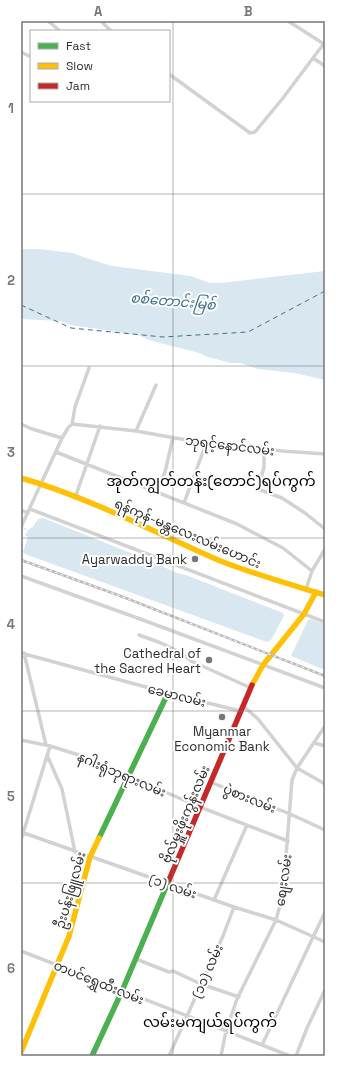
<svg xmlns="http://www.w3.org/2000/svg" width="346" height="1077" viewBox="0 0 346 1077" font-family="'Space Grotesk','Noto Sans Myanmar',sans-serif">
	<rect width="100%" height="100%" fill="#fff"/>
	<path fill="#d8e7f0" d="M21,249H39L72,253L86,258L112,266L191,276L210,283H220L325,271V380L295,373L258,369L240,363H231L208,357L199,353L149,340L138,335L71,325L61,321L21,319Z
		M43,518L153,562L177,573L186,575L283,613L284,616L271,640L268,642L264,641L25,554L23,552L28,537L25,535L30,528L33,527L38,519Z
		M310,619L325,624V670L291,656L308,620Z"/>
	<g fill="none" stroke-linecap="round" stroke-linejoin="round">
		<path stroke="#d8e7f0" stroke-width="1" d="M23,528L28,530"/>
		<path stroke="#3e6f8b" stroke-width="1" stroke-dasharray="5 4" stroke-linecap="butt" d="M21,305L71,328L163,337L248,332L325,291"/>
		<path stroke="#d2d2d2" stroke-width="3.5" d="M48,21L60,31
			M101,21L111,31
			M288,21L324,44
			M21,52L31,57
			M313,58L325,66
			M169,74L250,133L255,132L283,98L325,42
			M21,424L32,429L62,438
			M72,424L136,431L181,439L214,442L282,451L325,454
			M136,431L156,385
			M264,449V467L258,489L282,498L305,513L325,529
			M56,452L237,524L283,548L312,571
			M156,492L165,472L173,438
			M75,498L100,426
			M184,503L207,441
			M30,509L325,622
			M21,510L28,513
			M21,527L62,438L68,428L72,424L75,407L89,368
			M21,576L143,620L325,688
			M306,589L312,571L325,549
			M139,635L161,643L182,653L191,661L251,688
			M21,653L168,693L240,711
			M24,653L46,745
			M243,706L258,719L297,768L325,784
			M21,740L50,746L82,756L200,807L288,841
			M315,743L325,746
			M47,755L62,789L75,852
			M210,782L290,814L325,830
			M21,832L234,907L276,920L325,942
			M21,840L50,746
			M214,900L247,825
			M21,951L290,1056
			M136,959L169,972L173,971L201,984L239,997
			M262,1045L325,912
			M169,1056L223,936L234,907
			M221,1056L226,1031L237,999L276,920L283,894L292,780L297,768L325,726
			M296,1056L307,1028L325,990"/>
		<path stroke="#4caf50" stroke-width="5.5" d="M99,838L168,693
			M92,1056L122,991L169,880"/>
		<path stroke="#ffc107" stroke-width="5.5" d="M21,478C88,497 154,532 218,560C253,574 289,584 325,595
			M252,685L263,665L304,614L316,592
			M21,1052L69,936L90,857L99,838"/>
		<path stroke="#c62828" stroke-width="5.5" d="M169,880L252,685"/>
		<g stroke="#b9b9b9" stroke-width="2.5">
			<path id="rail" d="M21,560L118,595L325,676"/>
		</g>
		<use href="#rail" stroke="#fff" stroke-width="1" stroke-dasharray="3" stroke-linecap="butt"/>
	</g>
	<path fill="none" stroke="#767676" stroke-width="1" stroke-opacity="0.55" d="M173,21V1056M21,194H325M21,366H325M21,538H325M21,711H325M21,883H325"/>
	<g fill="#767676" stroke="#fff" stroke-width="1.5">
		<circle cx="195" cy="559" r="4"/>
		<circle cx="209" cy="660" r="4"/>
		<circle cx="222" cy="717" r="4"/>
	</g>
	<g text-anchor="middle" stroke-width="4" stroke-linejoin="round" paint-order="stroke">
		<g font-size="13" fill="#2d2d2d" stroke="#fff">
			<text transform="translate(230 445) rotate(7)" y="5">ဘုရင့်နောင်လမ်း</text>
			<text transform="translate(188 533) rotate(23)" y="5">ရန်ကုန်-မန္တလေးလမ်းဟောင်း</text>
			<text transform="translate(177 695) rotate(14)" y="5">ခေမာလမ်း</text>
			<text transform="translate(122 774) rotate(23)" y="5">နဂါးရုံဘုရားလမ်း</text>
			<text transform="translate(250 798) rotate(22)" y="5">ပွဲစားလမ်း</text>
			<text transform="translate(185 814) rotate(-67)" y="5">ဗိုလ်မှူးဖိုးကွန်းလမ်း</text>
			<text transform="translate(283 880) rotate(-82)" y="5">စျေးလမ်း</text>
			<text transform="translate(173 886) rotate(19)" y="5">(၁) လမ်း</text>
			<text transform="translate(70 890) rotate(-74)" y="5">ဦးပန်းဖြူလမ်း</text>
			<text transform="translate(207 971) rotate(-66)" y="5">(၁၁) လမ်း</text>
			<text transform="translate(99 982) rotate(22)" y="5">တပင်ရွှေထီးလမ်း</text>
		</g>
		<g font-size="13" fill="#2d2d2d" stroke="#fff" text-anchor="end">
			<text x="187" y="564">Ayarwaddy Bank</text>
			<text x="201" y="658">Cathedral of<tspan x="201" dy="15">the Sacred Heart</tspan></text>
			<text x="222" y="736" text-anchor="middle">Myanmar<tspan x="222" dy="15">Economic Bank</tspan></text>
		</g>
		<g font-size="14" font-style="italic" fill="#3e6f8b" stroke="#fff">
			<text transform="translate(173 301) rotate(5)" y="5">စစ်တောင်းမြစ်</text>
		</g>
		<g font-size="15" fill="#000" stroke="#fff">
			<text x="211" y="486">အုတ်ကျွတ်တန်း(တောင်)ရပ်ကွက်</text>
			<text x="210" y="1027">လမ်းမကျယ်ရပ်ကွက်</text>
		</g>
	</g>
	<rect width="346" height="1077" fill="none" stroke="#ffffff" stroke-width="44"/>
	<rect x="30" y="30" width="140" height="72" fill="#ffffff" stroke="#ababab"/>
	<rect x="38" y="43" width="20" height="6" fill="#4caf50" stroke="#ababab"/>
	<text x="66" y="50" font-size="12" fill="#2d2d2d">Fast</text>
	<rect x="38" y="63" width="20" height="6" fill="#ffc107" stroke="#ababab"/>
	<text x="66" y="70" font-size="12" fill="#2d2d2d">Slow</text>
	<rect x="38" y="83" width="20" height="6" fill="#c62828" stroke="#ababab"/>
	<text x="66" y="90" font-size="12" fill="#2d2d2d">Jam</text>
	<rect x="22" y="22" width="302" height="1033" fill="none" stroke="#767676" stroke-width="1.5"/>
	<g font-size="13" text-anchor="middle" font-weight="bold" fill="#767676">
		<text x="98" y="16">A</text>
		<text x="248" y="16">B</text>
		<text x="11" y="113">1</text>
		<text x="11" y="285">2</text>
		<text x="11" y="457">3</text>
		<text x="11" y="629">4</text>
		<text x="11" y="801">5</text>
		<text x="11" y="973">6</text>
	</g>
</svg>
